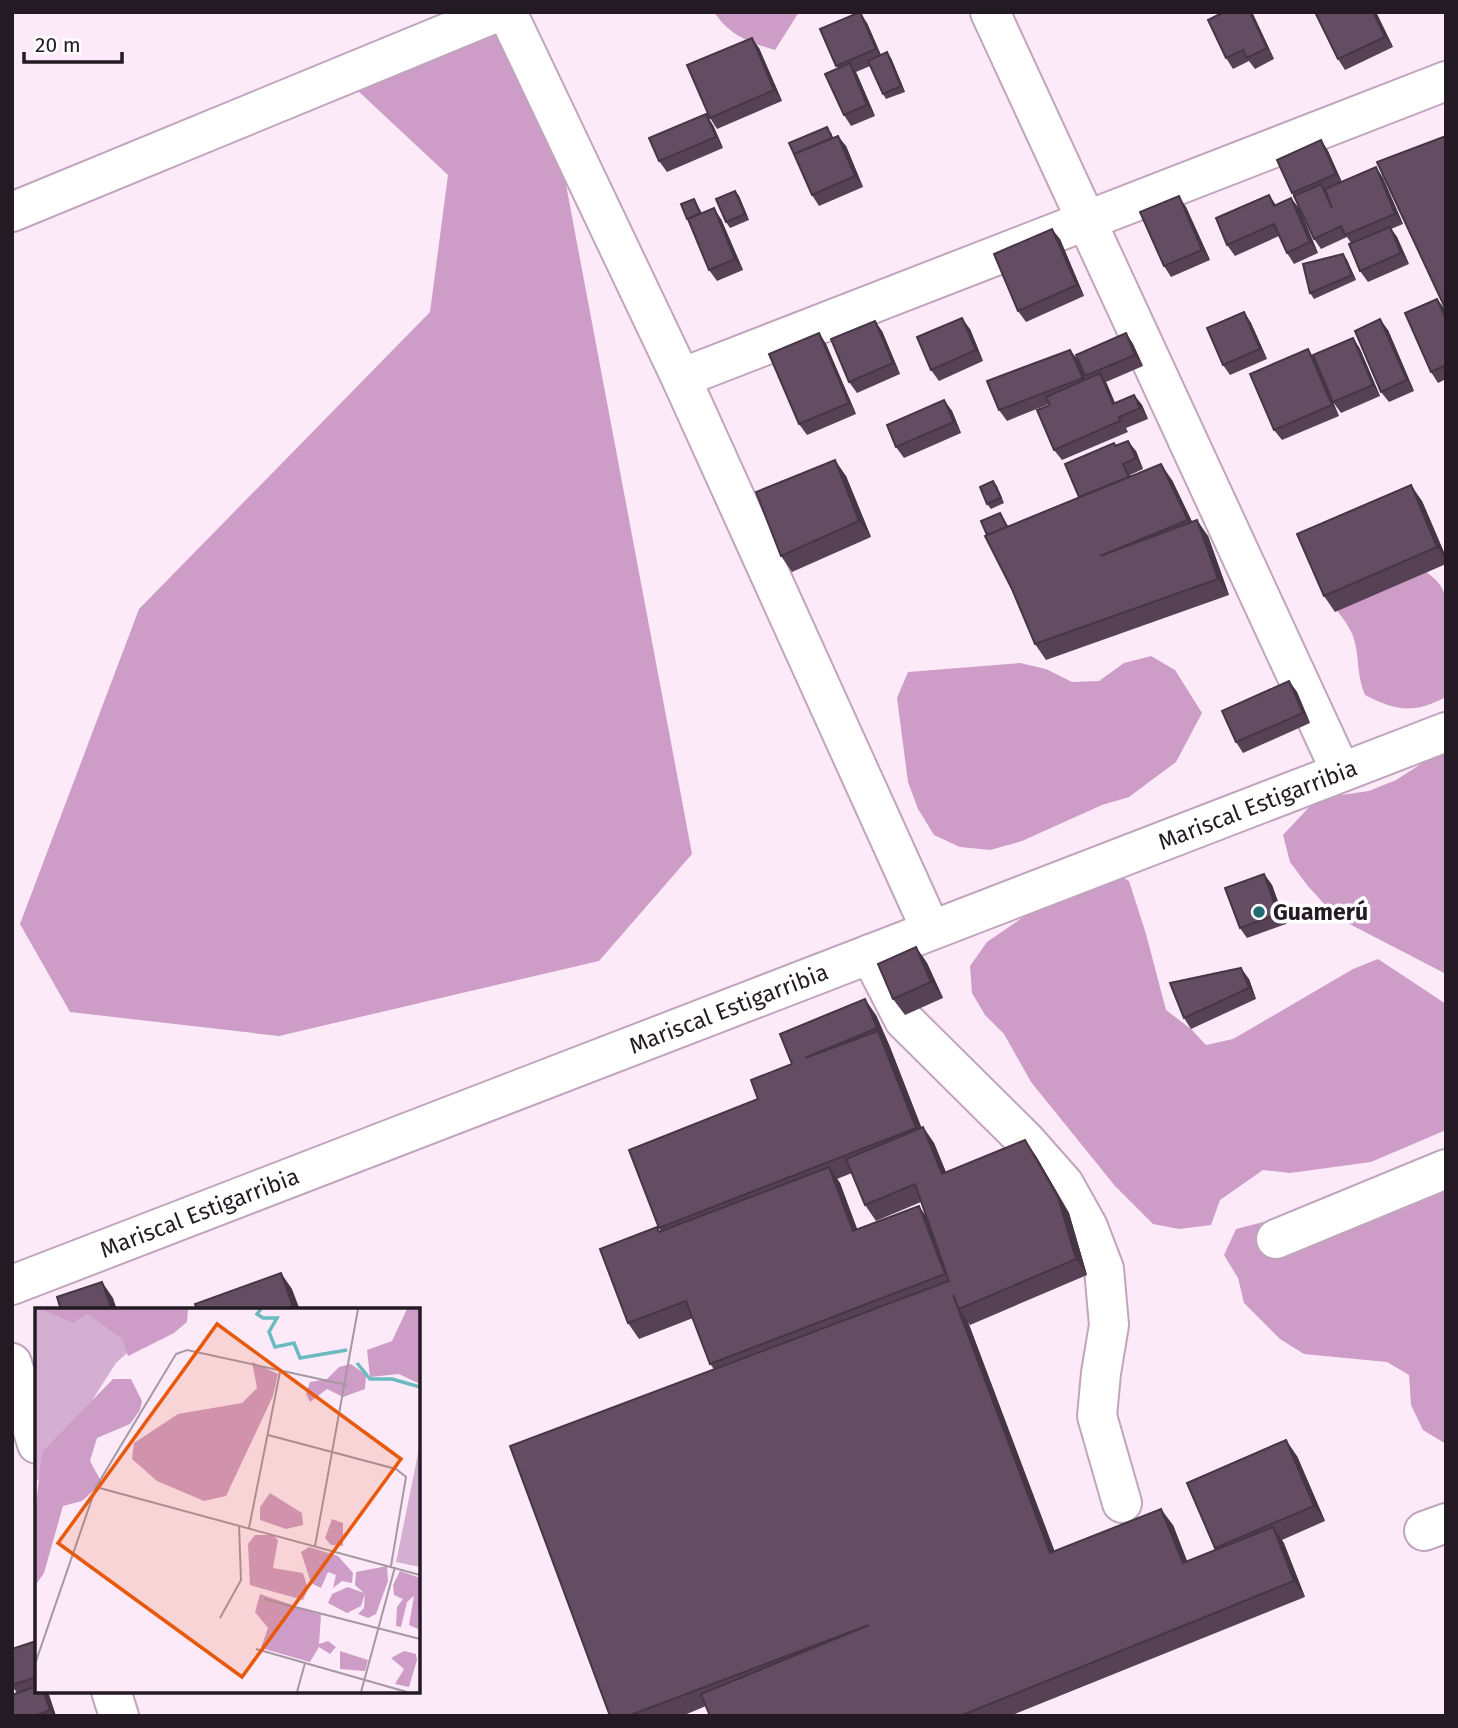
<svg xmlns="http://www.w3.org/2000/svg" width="1458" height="1728" viewBox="0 0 1458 1728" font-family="'Fira Sans',sans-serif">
	<rect width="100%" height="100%" fill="#fceaf9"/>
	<path fill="#cd9dc8" d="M714,12H799L775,50C750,43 729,35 714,12Z
		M503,24L561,158L692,854L599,961L279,1036L70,1012L20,924L139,609L430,312L448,175L326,61Z
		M1412,563C1428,573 1442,580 1446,599V697C1414,714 1396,711 1365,695C1356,675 1360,657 1353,636C1348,623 1337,611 1328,599Z
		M1151,656L1175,670L1202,713L1176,762L1129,797L1102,805L1022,841L990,850L960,847L934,835L918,809L908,782L897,698L908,672L1020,663L1046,669L1072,682L1099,681L1124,663Z
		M1446,748V974L1336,917L1307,885L1290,862L1283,835L1313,803L1326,797L1369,791L1396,780Z
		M1106,867L1129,881L1146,934L1166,1010L1191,1029L1206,1045L1233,1039L1353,969L1378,959L1446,1004V1130L1371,1162L1290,1173L1263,1170L1220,1200L1211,1225L1179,1229L1153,1224L1115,1186L1031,1082L1004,1034L985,1015L972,993L970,966L987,942L1080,878Z
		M1446,1158V1444L1423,1430L1411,1405L1409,1375L1387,1362L1304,1354L1280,1339L1244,1303L1238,1278L1224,1255L1236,1229L1290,1215Z"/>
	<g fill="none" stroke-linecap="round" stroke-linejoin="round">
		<g stroke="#c0a5bd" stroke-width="42">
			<g id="minor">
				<path d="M507,12L681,378L931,930"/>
				<path d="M990,12L1341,772"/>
				<path d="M12,212L498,12"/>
				<path d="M681,378L1446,81"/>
				<path d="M870,954L904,1020L1026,1141L1064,1184L1088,1227L1104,1269L1109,1325L1101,1373L1097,1416L1122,1503"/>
				<path d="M1276,1239L1446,1169"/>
				<path id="s1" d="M12,1285L1446,732"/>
				<path d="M12,1363L37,1444"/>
				<path d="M1424,1531L1446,1523"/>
				<path d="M111,1691L119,1716"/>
			</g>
		</g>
		<use href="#minor" stroke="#fff" stroke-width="38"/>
	</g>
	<path fill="#564254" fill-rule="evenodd" d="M1224,12H1252L1274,59L1255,69L1249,61L1233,69L1226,58Z
		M1315,12H1376L1393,47L1345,70L1338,59Z
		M867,23L881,55L891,58L905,92L886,99L883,94L870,66L856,72L875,116L851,126L844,115L838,68L836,66Z
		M759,48L782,101L717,129L710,118Z
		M713,125L723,148L667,172L659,161Z
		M831,132L833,138L846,146L863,187L819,206L812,195Z
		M1321,140L1328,151L1342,182L1376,167L1383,178L1403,224L1391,229L1397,237L1409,264L1368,282L1360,271L1351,243L1347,237L1321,249L1314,239L1292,193Z
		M735,191L739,196L749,220L730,228L726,222Z
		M1269,195L1276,205L1299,208L1318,253L1294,264L1287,253L1279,236L1235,256L1227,245Z
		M694,199L702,213L721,219L743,270L717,281L709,270L681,204Z
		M1186,207L1210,260L1171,277L1164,266Z
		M1060,239L1084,296L1026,322L1018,311Z
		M1343,254L1347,260L1356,280L1314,299L1310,293Z
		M1437,299L1446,312V379L1438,383L1431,372Z
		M1244,312L1251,323L1267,359L1230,375L1223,365Z
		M970,329L983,361L939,381L931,370Z
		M1388,330L1414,391L1389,402L1381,392Z
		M882,331L900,374L857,393L849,382Z
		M819,333L826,344L856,414L807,435L799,424Z
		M1126,333L1133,344L1143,366L1106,382L1115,403L1134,395L1142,405L1148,419L1126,428L1128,432L1062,460L1054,450L1049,404L1007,421L999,410L1078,360L1086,379H1087L1085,376Z
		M1353,338L1360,349L1380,396L1341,413L1333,402L1339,416L1282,440L1274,430L1314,358Z
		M944,400L952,411L961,433L904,458L896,447Z
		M1136,451L1143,469L1130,475L1131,476L1172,480L1192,522L1208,536L1229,595L1046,660L1035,644L1012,589L987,535L1000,513L1008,526L1079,497Z
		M846,476L871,537L792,572L781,556Z
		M993,481L997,486L1004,503L991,509L987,504Z
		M1422,501L1446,557V564L1335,612L1324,596Z
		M1289,681L1297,692L1310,723L1243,753L1236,742Z
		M1264,874L1272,885L1286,924L1247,938L1240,928Z
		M916,947L927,963L943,998L905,1015L893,999Z
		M1249,979L1256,999L1191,1029L1184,1018Z
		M876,1015L890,1047L921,1128L923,1127L934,1143L946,1172L1036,1156L1069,1213L1087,1275L970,1325L968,1322L1055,1552L1173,1525L1187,1561L1216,1550L1187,1483L1297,1456L1325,1521L1282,1540L1305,1597L1010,1716H710L706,1706L682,1716H610L714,1369L710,1364L693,1318L639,1339L628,1323L661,1231L659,1228L758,1099L792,1064ZM852,1173L865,1205L876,1221L921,1202L927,1216L857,1230L840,1183L837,1179Z
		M37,1642V1691L49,1695L56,1716H12L17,1693L12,1686V1649Z"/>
	<path fill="#463645" d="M860,12L867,23L883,60L876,49Z
		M1250,12H1252L1274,59L1267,48Z
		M1373,12H1376L1393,47L1385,37Z
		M752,38L759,48L782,101L774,90Z
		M887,52L891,58L905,92L901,86Z
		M850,63L857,74L875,116L867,105Z
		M706,114L713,125L723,148L716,137Z
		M838,136L846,146L863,187L855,176Z
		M1321,140L1328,151L1343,185L1336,174Z
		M1376,167L1383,178L1403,224L1395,214Z
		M735,191L739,196L749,220L745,214Z
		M1179,196L1186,207L1210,260L1202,250Z
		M1291,198L1299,208L1318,253L1310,242Z
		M714,208L721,219L743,270L735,259Z
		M1390,227L1397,237L1409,264L1401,253Z
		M1052,229L1060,239L1084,296L1077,285Z
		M1343,254L1347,260L1356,280L1352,275Z
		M1437,299L1445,309L1446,319Z
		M1244,312L1251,323L1267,359L1260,349Z
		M962,318L970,329L983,361L976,350Z
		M1380,319L1388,330L1414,391L1407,380Z
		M875,321L882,331L900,374L893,363Z
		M819,333L826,344L856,414L849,403Z
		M1126,333L1133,344L1143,366L1135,355Z
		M1353,338L1360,349L1380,396L1373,385Z
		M1308,349L1315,360L1339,416L1332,405Z
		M1070,350L1078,360L1090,388L1083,378Z
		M1100,373L1107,384L1120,415L1113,404Z
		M1134,395L1142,405L1148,419L1140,408Z
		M944,400L952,411L961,433L954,422Z
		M1128,441L1136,451L1143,469L1136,458Z
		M835,460L846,476L871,537L859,521Z
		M1161,464L1172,480L1199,536L1188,520Z
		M1411,485L1422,501L1446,557V559L1437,547Z
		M1197,520L1208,536L1229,595L1218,579Z
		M1289,681L1297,692L1310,723L1303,713Z
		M1264,874L1272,885L1286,924L1278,914Z
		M916,947L927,963L943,998L931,982Z
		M1241,968L1249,979L1256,999L1249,988Z
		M865,999L876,1015L890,1047L928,1144L916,1128L879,1031Z
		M923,1127L934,1143L953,1190L942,1174Z
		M1025,1140L1036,1156L1069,1213L1087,1275L1076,1259Z
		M829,1167L840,1183L864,1247L853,1231Z
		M919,1206L930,1222L956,1290L945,1274Z
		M281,1273L292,1289L300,1310H294Z
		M102,1282L113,1298L117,1310H112Z
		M953,1295L959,1309L968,1322L1061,1569L1050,1553Z
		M1286,1440L1297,1456L1325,1521L1314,1506Z
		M1161,1509L1173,1525L1194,1579L1183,1563Z
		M1273,1527L1284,1543L1305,1597L1294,1581Z
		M43,1691H46L49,1695L56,1716H54L50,1710Z"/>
	<path fill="#644d62" stroke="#463645" stroke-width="2" d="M860,12L876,49L836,66L820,29Z
		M1224,12H1250L1267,48L1247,58L1243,50L1226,58L1208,20Z
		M1315,12H1373L1385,37L1338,59Z
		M752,38L774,90L710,118L687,65Z
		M887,52L901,86L883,94L868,61Z
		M850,63L867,105L844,115L825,74Z
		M706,114L716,137L659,161L649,138Z
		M827,127L832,138L794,154L789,143Z
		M838,136L855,176L812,195L794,154Z
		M1446,136V310L1377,162Z
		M1321,140L1336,174L1292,193L1277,160Z
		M1376,167L1395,214L1345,235L1341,226L1314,239L1294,196L1321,184L1332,208L1325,189Z
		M735,191L745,214L726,222L716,199Z
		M1269,195L1274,206L1291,198L1310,242L1287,253L1274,224L1227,245L1216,218Z
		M1179,196L1202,250L1164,266L1140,212Z
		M694,199L700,213L687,219L681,204Z
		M714,208L735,259L709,270L688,219Z
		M1390,227L1401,253L1360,271L1349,244Z
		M1052,229L1077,285L1018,311L994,254Z
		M1343,254L1352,275L1310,293L1303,264Z
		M1437,299L1446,319V365L1431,372L1405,313Z
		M1244,312L1260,349L1223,365L1207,328Z
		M962,318L976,350L931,370L917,337Z
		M1380,319L1407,380L1381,392L1355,331Z
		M875,321L893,363L849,382L831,339Z
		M819,333L849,403L799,424L769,354Z
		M1126,333L1135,355L1085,376L1076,355Z
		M1353,338L1373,385L1333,402L1313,355Z
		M1308,349L1332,405L1274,430L1250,374Z
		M1070,350L1083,378L999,410L987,381Z
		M1100,373L1113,404L1134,395L1140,408L1119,417L1120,421L1054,450L1037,410L1050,405L1046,397Z
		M944,400L954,422L896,447L887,425Z
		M1128,441L1136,458L1123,464L1129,477L1079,497L1065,464L1114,443L1115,446Z
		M835,460L859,521L781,556L756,492Z
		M1161,464L1188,520L1100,556L1197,520L1218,579L1035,644L1012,589L985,536Z
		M993,481L1001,498L987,504L980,487Z
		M1411,485L1437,547L1324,596L1297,534Z
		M1000,513L1007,527L987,535L981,521Z
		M1289,681L1303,713L1236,742L1222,711Z
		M1264,874L1278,914L1240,928L1225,888Z
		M916,947L931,982L893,999L878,964Z
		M1241,968L1249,988L1184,1018L1170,983Z
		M865,999L877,1028L805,1058L878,1031L916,1128L659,1228L629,1150L758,1099L751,1080L792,1064L780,1034Z
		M923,1127L942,1174L1025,1140L1058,1197L1076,1259L959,1309L953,1295L1050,1553L1161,1509L1183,1563L1273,1527L1294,1581L960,1716H710L701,1694L869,1625L628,1716H610L510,1446L949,1281L915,1184L865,1205L846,1159Z
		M829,1167L853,1231L919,1206L945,1274L710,1364L686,1301L628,1323L600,1249L657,1227L659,1232Z
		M281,1273L294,1310H197L195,1304Z
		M102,1282L112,1310H61L57,1297Z
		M1286,1440L1314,1506L1215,1548L1187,1483Z
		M36,1641L37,1644V1677L12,1685V1649Z
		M37,1686V1691H43L50,1710L35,1716H12V1695Z"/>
	<circle fill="#216c71" stroke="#fefefe" stroke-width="2.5" cx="1259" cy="912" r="7"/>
	<g text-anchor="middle" stroke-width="7" stroke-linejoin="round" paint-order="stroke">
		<g font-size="23" fill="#241a23" stroke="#fefefe">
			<text dy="8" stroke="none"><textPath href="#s1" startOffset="1335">Mariscal Estigarribia</textPath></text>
			<text dy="8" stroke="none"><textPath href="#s1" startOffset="768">Mariscal Estigarribia</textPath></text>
			<text dy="8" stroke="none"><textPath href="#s1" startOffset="201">Mariscal Estigarribia</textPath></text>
		</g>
		<g font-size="23" font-weight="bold" fill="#241a23" stroke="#fefefe" text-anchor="start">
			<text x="1273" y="920">Guamerú</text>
		</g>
	</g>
	<g transform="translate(35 1308)">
		<rect width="385" height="385" fill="#fceaf9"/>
		<path d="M0,1H141L81,55L10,166L0,174ZM385,136V259L361,254Z" fill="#d5afd1"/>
		<path d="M6,1H153L152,14L139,25L93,48L87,31L53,6L38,15ZM372,1H385V76L364,66L335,69L332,42L357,33ZM217,54L243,66L238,88L191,188L169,193L122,173L97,151L99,135L143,106L207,95L222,80ZM316,56L331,67L330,81L308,89L292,81L275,94L271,86L275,74L292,71L304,59ZM78,71H96L107,93L105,102L95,116L62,130L55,153L67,175L47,193L28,198L9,265L0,278V205L7,144ZM235,185L267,205L268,217L251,221L225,212V199ZM297,211L308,215V238L296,237L290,230ZM220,227H238L243,232L238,260L268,265L273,281L268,292L215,277L213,236ZM274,239L303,248L318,265L317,275L307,273L298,280L301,267L293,264L286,280L276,275L266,244ZM352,258L353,273L341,306L333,310L323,306L329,300L330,286L326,298L312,305L293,295L297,286L313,279L329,285L320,277L321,264ZM365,263L385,270L383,321L374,317L379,288L372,294L366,319L361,318L362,299L368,291L359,287L358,277ZM225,286L286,307L284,336L293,333L301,339L295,346L284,339L275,354L226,340L233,320L220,304ZM305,343L333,352L330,363L305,361ZM369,343L381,346L382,352L374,379L360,376L369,361L356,350Z" fill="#cd9dc8"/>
		<path fill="none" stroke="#6abbc0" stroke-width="3.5" d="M226,1L222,6L228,10H242L234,24L240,39L259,35L265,50L312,42M322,55L335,71H357L385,79"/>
		<path fill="none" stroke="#a697a3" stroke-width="2" d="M233,127L361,161L371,169L356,258M61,179L385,267M214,220L245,64M280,238L323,1M229,291L385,331M185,310L206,272L204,217M221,341L372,384M0,356L61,179L141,46L152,42L312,77M262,384L270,355M326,384L360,259"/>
		<path fill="#e8590c" fill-opacity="0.15" stroke="#e8590c" stroke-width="3.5" d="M182,16L366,151L207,369L23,235Z"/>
		<rect width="385" height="385" fill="none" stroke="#241a23" stroke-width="3.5"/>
	</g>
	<rect width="1458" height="1728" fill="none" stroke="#241a23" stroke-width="28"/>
	<path d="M24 52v10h98v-10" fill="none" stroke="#241a23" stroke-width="3.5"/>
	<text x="35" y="52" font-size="21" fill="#241a23" stroke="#fefefe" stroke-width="5" paint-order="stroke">20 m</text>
</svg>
